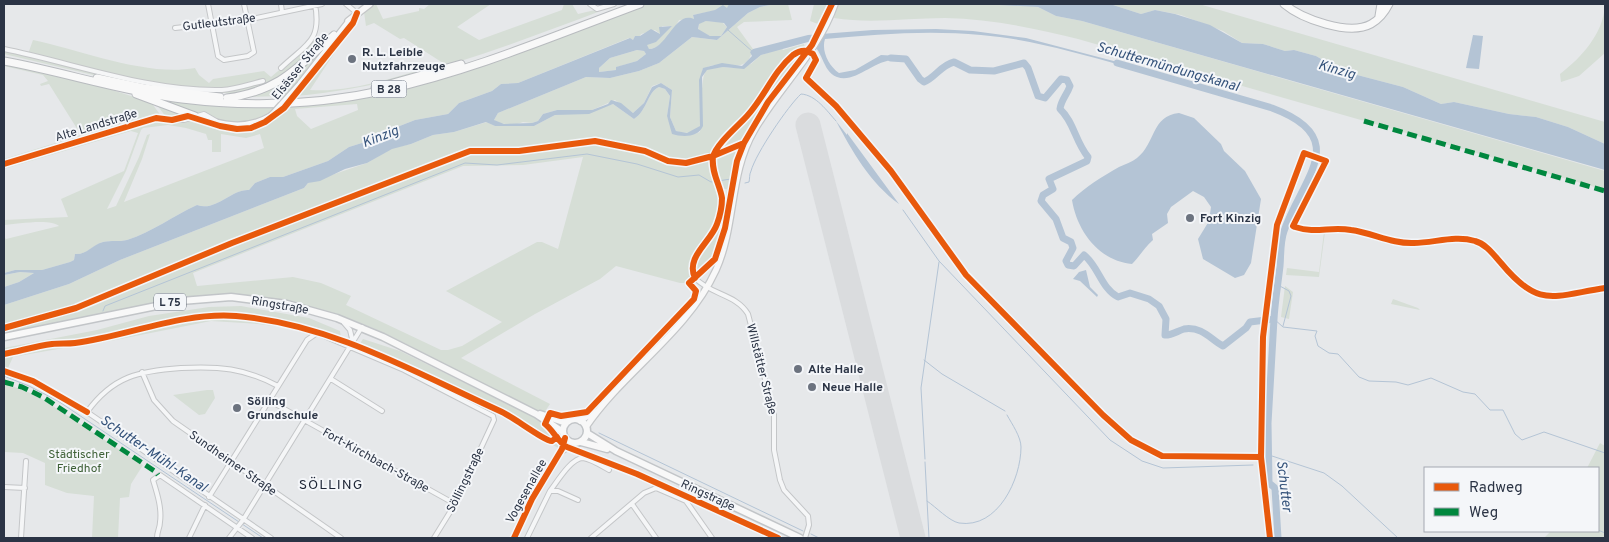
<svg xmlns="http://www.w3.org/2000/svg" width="1609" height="542" viewBox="0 0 1609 542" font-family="Overpass,sans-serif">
	<rect width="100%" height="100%" fill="#e6e8ea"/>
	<path fill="#d6ded6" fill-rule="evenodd" d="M376,4L383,19L419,11V8L424,9L430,4H491L457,27L479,40L562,10L564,4H572L578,14L595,10L598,12C499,49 402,87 295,96L336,44L339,46L310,90C354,93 401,75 443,63L404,38L400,39L374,23L366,26L364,12Z
		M647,4H729L728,8L693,15L694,19L679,20C674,30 661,49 649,49L646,45L672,26H662L660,34L655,30L641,34L640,36H635L633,40L629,38L518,83L501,84L492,91L459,103L448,114L415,120L392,129L381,137L349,147L328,161L283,177H270L255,183L249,190C231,189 216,212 197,205C173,216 152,232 127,240C119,242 111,240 103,242C93,245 87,255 75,254L74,260L70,262L42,270H15L4,273V237L6,239L59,226C51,218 16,224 4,225V220L68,217L61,199L124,171L138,133L131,131L4,169V159L81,135L49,84L41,86L40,84L48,81L43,75L4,66V63L99,86L141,99L153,105L165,121L176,123L196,120L231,129L252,128L273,119L287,105L356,99L409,88L449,76ZM357,104L358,110L311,129L297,116L295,109ZM168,125L186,128L206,134L208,140H212V152H221V134L246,138L260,134L264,148L124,202L142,159L150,134L147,135L139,157L116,206L107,209L126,171L141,130L143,128Z
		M775,4H788L792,20L744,22L737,27L753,49C745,80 723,55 702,70L700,126C695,134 685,134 676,131L670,117L672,90L661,83L652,86L644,103L633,113L615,100L592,110H557L543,114L538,121L532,123L523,122L514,125L497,123L494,120L498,113L586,77L610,78L639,71L659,63L692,37L717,40L748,13L760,7Z
		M814,4H827L818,24L810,21Z
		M838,4L1023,5L1038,7L1056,16L1082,21L1605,171V190L1078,39C1034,28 991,19 945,18C908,18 871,24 834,18Z
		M1110,4H1199L1605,122V144L1568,127L1536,117L1509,114L1454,102L1441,104L1403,87L1342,71L1316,56L1294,50L1285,51L1263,44L1242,43L1223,31L1181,15L1155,10L1141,14Z
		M1605,5V53L1579,76L1561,82L1560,74C1582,57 1603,34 1605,5Z
		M706,21L722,22L727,27L721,36H710L698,31L699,23Z
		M324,32L332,40L287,96L247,97L238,94L168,89L123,82L4,54V49L28,54L33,40C81,50 147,77 195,68L199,75L209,83L213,79L264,71L271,77Z
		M804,44L805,49L779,82L740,147L730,193L725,228L714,264L697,279L695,278L689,283H680L616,266L600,279L535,314L461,358L550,404L544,413C476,388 417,343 350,319C232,275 120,310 4,335V305L69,284L120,260L304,188L308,183L367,163L392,148L411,144L433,135L454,132L487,122L495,126H534L555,115L574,112L583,114L613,104L634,119C647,111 648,91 659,87L665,89L670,96L667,116L673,131C683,136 689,136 700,132C703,117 699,78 707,69L723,67L734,68L751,64L761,55L782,48L783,50ZM583,157L558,249L542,242H537L446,291L502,322L462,346L448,350H441L346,305L351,296L321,283L293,277L197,286L193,273L463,166L523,165ZM718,189H727L722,223L718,221L722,197Z
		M637,50L644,51L646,54L637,61L617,67L616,70L599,72V68L610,58Z
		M149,97L278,106L265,117L246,124L219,121L203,113L192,115Z
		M157,105L181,115L182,117H166Z
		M1324,232H1325L1319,277L1286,275L1287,268L1319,272Z
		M20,272L34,273L19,282L4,287V275Z
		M1285,286L1293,292L1289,319L1281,317Z
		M1393,299L1418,308L1420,310L1391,304Z
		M241,306L309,318L340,331L341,339L310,328L306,330L258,324L211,321L80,347H69L13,357L8,368L4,367V348L97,330L149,316L209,307Z
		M363,339L400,351L534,417L554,431L557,437L555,440L560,445L558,448L553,445L520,420L359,345Z
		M4,383L36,395L143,465L131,484L129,497L120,498L118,538H92L94,496L67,493L45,485V463L23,453L4,452Z
		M207,390H213L215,398L205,414L199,415L173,395Z
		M1600,443L1605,446V538H1544L1551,531H1598V468H1587Z"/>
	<path fill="#b4c4d5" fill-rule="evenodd" d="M729,4H775L760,7L748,13L717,40L692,37L659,63L639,71L610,78L586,77L498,113L494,120L504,124L532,123L538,121L543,114L557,110H592L608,104L611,100L621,103L633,113L644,103L652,87L661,83L672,90L670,117L676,131L687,133L700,126L699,80L703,68L722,63L742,66L752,56L750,52L753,49L808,35L873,30L936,29L973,31L1026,38L1125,64L1124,66C1077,53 1030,39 981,35C929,30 877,34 825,39C821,51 829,66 839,73L855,70L881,55L898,56L897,60C875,58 856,84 837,77C821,71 824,48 808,42L761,55L744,69L723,67L707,70L702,77L703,126C698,138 682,137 672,134L667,116L670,96L665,89L659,87C648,91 647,111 634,119L613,104L589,114L555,115L534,126H495L486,122L454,132L433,135L411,144L392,149L367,163L345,169L320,181L308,183L304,188L120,260L69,284L4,305V287L19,282L34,273L20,272L4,275V273L15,270H42L70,262L74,260L75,254C87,255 92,245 103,242C111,240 119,242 127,240C152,232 173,216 197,205C216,212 231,189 249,190L255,183L270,177H283L328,161L349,147L381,137L392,129L415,120L448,114L459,103L492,91L501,84L518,83L630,38L633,40L635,36H640L651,29L660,34L659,27L672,26L656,42L647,45L649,49C667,49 675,10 694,19L693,15L715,10L723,5L727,8ZM706,21L724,23L727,27L721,36H710L698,29L699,24ZM637,50L644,51L646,54L637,61L616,67V70L599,72V68L610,58Z
		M981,4H1110L1141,14L1155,10L1175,14L1210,25L1242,43L1263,44L1285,51L1294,50L1316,56L1342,71L1403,87L1441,104L1454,102L1509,114L1536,117L1568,127L1605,144V170L1082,21L1056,16L1038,7Z
		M1473,35L1483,36L1479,69L1466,68Z
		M1179,113L1194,118L1221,144L1224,151L1245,171L1261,199L1251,263L1244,275L1235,278L1203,259L1198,239L1209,221L1211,207L1204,197L1193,191L1171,207L1167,214L1168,223L1152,234L1153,240C1144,248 1140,256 1132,264C1099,261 1077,231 1072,200C1085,187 1103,176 1119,167C1125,164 1132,162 1137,158C1156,143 1151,116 1179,113Z
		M836,121L847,135V133L899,204C870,183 852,151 836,121Z
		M1086,270L1090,287L1098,295L1097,297L1080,281L1073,279L1079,272Z"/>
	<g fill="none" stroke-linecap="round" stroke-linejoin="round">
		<path stroke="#b4c4d5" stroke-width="1" d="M728,30L753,52
			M745,183L749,182C750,178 749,175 751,171C756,153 788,106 801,94C816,95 827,111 836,121
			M903,210L939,261L1110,440L1142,461L1163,468L1253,465
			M1278,285L1289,291L1291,296L1283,326
			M103,311L105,306L465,163L497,165L587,154L637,164L678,177L699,175L711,182L731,179
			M1274,319L1283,327L1317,331L1315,336L1318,346L1329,353L1338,354L1359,377L1369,381L1396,382L1408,385L1431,378L1463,392L1475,394L1490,410H1503L1515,434L1522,440L1544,432L1605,453
			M924,360L942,374L1005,411
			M4,376L29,386L58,401L263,538
			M599,433L803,531
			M1269,455L1324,473L1342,486L1398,538
			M925,459L921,388L939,262
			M925,462L929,538
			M927,501C936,507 949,521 959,523C998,529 1021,479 1021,447C1021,437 1012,424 1007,415
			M1598,530L1605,533
			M811,534L819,538"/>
		<path stroke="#b4c4d5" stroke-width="7" d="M891,58L906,59L920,79L924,82C935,78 941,65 954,62L970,70L994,71L1024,63L1028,68L1038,96L1045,98L1061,79L1067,80L1070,86C1067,95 1061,100 1060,109C1074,122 1075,141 1088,157L1087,161L1049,179L1053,189L1043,195L1041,201L1056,219L1063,238L1071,242L1073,248L1066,261L1068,265L1074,266L1084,255C1099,267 1101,288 1118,297L1130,293L1149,299L1159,306L1166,319L1165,335C1173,335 1177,331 1184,329C1203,326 1212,341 1223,346L1246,328L1250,322L1274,319L1268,423L1269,483L1275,488L1278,538
			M1117,63L1272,108C1353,138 1302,178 1284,231C1280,242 1281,255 1280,266C1278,284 1275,301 1274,319"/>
		<path stroke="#dadcde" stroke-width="25" d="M808,125L913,538"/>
		<g stroke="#c4c6c8" stroke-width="6">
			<path id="street" d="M208,4L218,56L224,60L248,56L254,52L244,4
				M281,4L282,12
				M346,4L357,13
				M590,4L597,9L614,4
				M175,28L247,20L322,4
				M4,49C73,63 151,92 222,90C236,89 250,84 263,81
				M281,68C306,44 322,42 315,4
				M4,164L149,120L156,118L184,120L204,114L216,121
				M695,278C711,295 736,294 748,314L774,414V450L780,480L784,490L808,516L809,525L805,538
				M344,323L350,330L353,343
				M4,371L33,381L87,412L271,538
				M142,372L154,400L173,421L341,538
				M331,379L382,411
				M270,401L455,504
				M87,412C113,376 139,371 181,368C219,366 244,368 278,386
				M4,487L25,488
				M550,491C557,482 571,458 583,458C591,459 602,466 609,470
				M209,497L307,340L317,333L404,370L493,416L494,420L455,504L434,538
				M632,504L656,538
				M21,538L26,461
				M157,538C157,531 160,528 160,522C162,508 157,493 153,480L160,475L252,538
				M189,538L205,505
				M229,538L243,520L362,327
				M527,538L550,491H558L578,500
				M591,538L644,493L656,488L686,501L712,538"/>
		</g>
		<g stroke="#c4c6c8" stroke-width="8">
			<path id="secondary" d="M348,21L370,4
				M300,84L350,20
				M195,116C222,125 245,131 271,116
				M580,421L594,412
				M586,427C624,371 687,333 716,270C736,226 729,174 754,131C779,87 818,53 835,4
				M563,450L573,443
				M514,538L532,499L562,449L565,438"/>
		</g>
		<g stroke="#c2c5c8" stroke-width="9">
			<path id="primary" d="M4,337L181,301L231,297L287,304L337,318L383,337L536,414L563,432
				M540,414L566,423
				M563 431a12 12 0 1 1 24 0a12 12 0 1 1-24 0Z
				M587,433L616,451L800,538
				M581,442L607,449"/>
		</g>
		<g stroke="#b8bbbf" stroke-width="9">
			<path id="highway" d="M1284,4C1302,19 1349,36 1371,24C1380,19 1385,12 1389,4
				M1379,16L1381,4
				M4,61C64,72 121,91 182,99C248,107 319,105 385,90C472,71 556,35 640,4
				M97,78L144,88L220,97
				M375,88L461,64
				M136,94L195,116
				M227,98C279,91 297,68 334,35"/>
		</g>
		<use href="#street" stroke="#f5f6f7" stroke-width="4"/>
		<use href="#secondary" stroke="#f8f8f8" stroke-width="5.5"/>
		<use href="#primary" stroke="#f8f8f8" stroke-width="6"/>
		<use href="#highway" stroke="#f8f8f8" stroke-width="7"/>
		<g stroke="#c4c6c8" stroke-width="8" stroke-linecap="butt">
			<path id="secondary-bridge" d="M271,116L300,84"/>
		</g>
		<use href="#secondary-bridge" stroke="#f8f8f8" stroke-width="5.5"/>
		<path stroke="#00873e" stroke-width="5" stroke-dasharray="10 5" stroke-linecap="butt" d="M1364,121L1605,191
			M4,382L22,387L43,397L156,472L158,475"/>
		<g stroke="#f4f6f9" stroke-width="9">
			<path id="cycleway" d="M4,164L156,118L172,120L188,116L220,126L237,129L251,128L265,122L284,108L353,23L357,13
				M695,278C685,257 711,242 717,224C720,216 722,207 722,198C720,185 711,172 713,157C716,144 738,126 747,116C764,98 773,72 793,55C797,52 801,50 807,51L813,54L816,60L806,78L836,106L891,171L966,275L1103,415L1131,440L1162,456L1261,457
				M4,328L76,308L232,243L470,151H519L595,141L645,151L668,161L686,163L713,156L744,143
				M4,354C20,351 36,346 52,344C60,343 67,344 75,343C128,336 181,312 236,316C332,324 416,373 502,412C513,417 546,442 552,441L557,437
				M4,371L33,381L87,412
				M514,538L532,499L562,449L565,438
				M778,538L637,474L567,447C557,441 554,431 545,424L550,413L561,416L587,412L694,299L696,291L689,283L715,259L725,228L737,161L744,143L768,102L812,45L832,4
				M1270,538L1261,457L1263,337L1277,225L1304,153L1326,161L1293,226L1295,227C1316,234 1331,226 1351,230C1373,233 1392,244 1414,243C1434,243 1455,235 1475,241C1486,244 1493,254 1501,263C1539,309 1552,296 1605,288"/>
		</g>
		<use href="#cycleway" stroke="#e8590c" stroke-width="6"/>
	</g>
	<g fill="#6c737f" stroke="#f4f6f9" stroke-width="2">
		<circle cx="352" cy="59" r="5"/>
		<circle cx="1190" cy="218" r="5"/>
		<circle cx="798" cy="369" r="5"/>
		<circle cx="812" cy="387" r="5"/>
		<circle cx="237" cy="408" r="5"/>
	</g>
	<g text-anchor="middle" stroke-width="4" stroke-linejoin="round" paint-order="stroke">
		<g fill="#f4f6f9" stroke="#676e7b" stroke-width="1">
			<rect x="371.5" y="80.5" width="35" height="17" rx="4"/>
			<rect x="154" y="293.5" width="32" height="17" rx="4"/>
		</g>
		<g font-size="11" font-weight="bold" fill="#2b3445">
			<text x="389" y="93">B 28</text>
			<text x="170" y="306">L 75</text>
		</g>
		<g font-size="12" fill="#2b3445" stroke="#f4f6f9">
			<text transform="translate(219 22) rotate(-7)" y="4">Gutleutstraße</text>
			<text transform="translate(300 66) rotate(-51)" y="4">Elsässer Straße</text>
			<text transform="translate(96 125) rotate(-17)" y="4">Alte Landstraße</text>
			<text transform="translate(280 305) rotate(10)" y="4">Ringstraße</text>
			<text transform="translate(762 369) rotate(76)" y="4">Willstätter Straße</text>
			<text transform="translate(376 460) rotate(29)" y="4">Fort-Kirchbach-Straße</text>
			<text transform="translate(233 463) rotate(35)" y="4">Sundheimer Straße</text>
			<text transform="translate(465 480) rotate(-64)" y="4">Söllingstraße</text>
			<text transform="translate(526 491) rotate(-61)" y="4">Vogesenallee</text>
			<text transform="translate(708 495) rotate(25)" y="4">Ringstraße</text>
		</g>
		<g font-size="12" font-weight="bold" fill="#2b3445" stroke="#f4f6f9" text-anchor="start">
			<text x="362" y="56">R. L. Leible<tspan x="362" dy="14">Nutzfahrzeuge</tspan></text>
			<text x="1200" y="222">Fort Kinzig</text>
			<text x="808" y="373">Alte Halle</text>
			<text x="822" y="391">Neue Halle</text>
			<text x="247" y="405">Sölling<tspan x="247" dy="14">Grundschule</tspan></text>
		</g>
		<g font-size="12" fill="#3f6138" stroke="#f4f6f9">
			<text x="79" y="458">Städtischer<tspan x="79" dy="14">Friedhof</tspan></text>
		</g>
		<g font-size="14" font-style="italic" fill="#34527a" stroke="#f4f6f9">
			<text transform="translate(1168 66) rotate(16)" y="5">Schuttermündungskanal</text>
			<text transform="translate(1337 69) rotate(16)" y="5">Kinzig</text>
			<text transform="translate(380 136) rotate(-21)" y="5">Kinzig</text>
			<text transform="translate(154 453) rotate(34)" y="5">Schutter-Mühl-Kanal</text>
			<text transform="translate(1285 486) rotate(83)" y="5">Schutter</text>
		</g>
		<g font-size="14" letter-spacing="1" fill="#1d2536" stroke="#f4f6f9">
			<text x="331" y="489">SÖLLING</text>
		</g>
	</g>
	<rect width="1609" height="542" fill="none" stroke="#2b3445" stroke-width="10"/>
	<rect x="1424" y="467" width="175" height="65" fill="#f4f6f9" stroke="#a4a8b1"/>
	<rect x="1434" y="483" width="25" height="8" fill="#e8590c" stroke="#a4a8b1"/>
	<text x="1469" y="492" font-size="15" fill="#2b3445">Radweg</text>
	<rect x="1434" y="508" width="25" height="8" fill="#00873e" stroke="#a4a8b1"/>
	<text x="1469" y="517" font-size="15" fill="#2b3445">Weg</text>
</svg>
